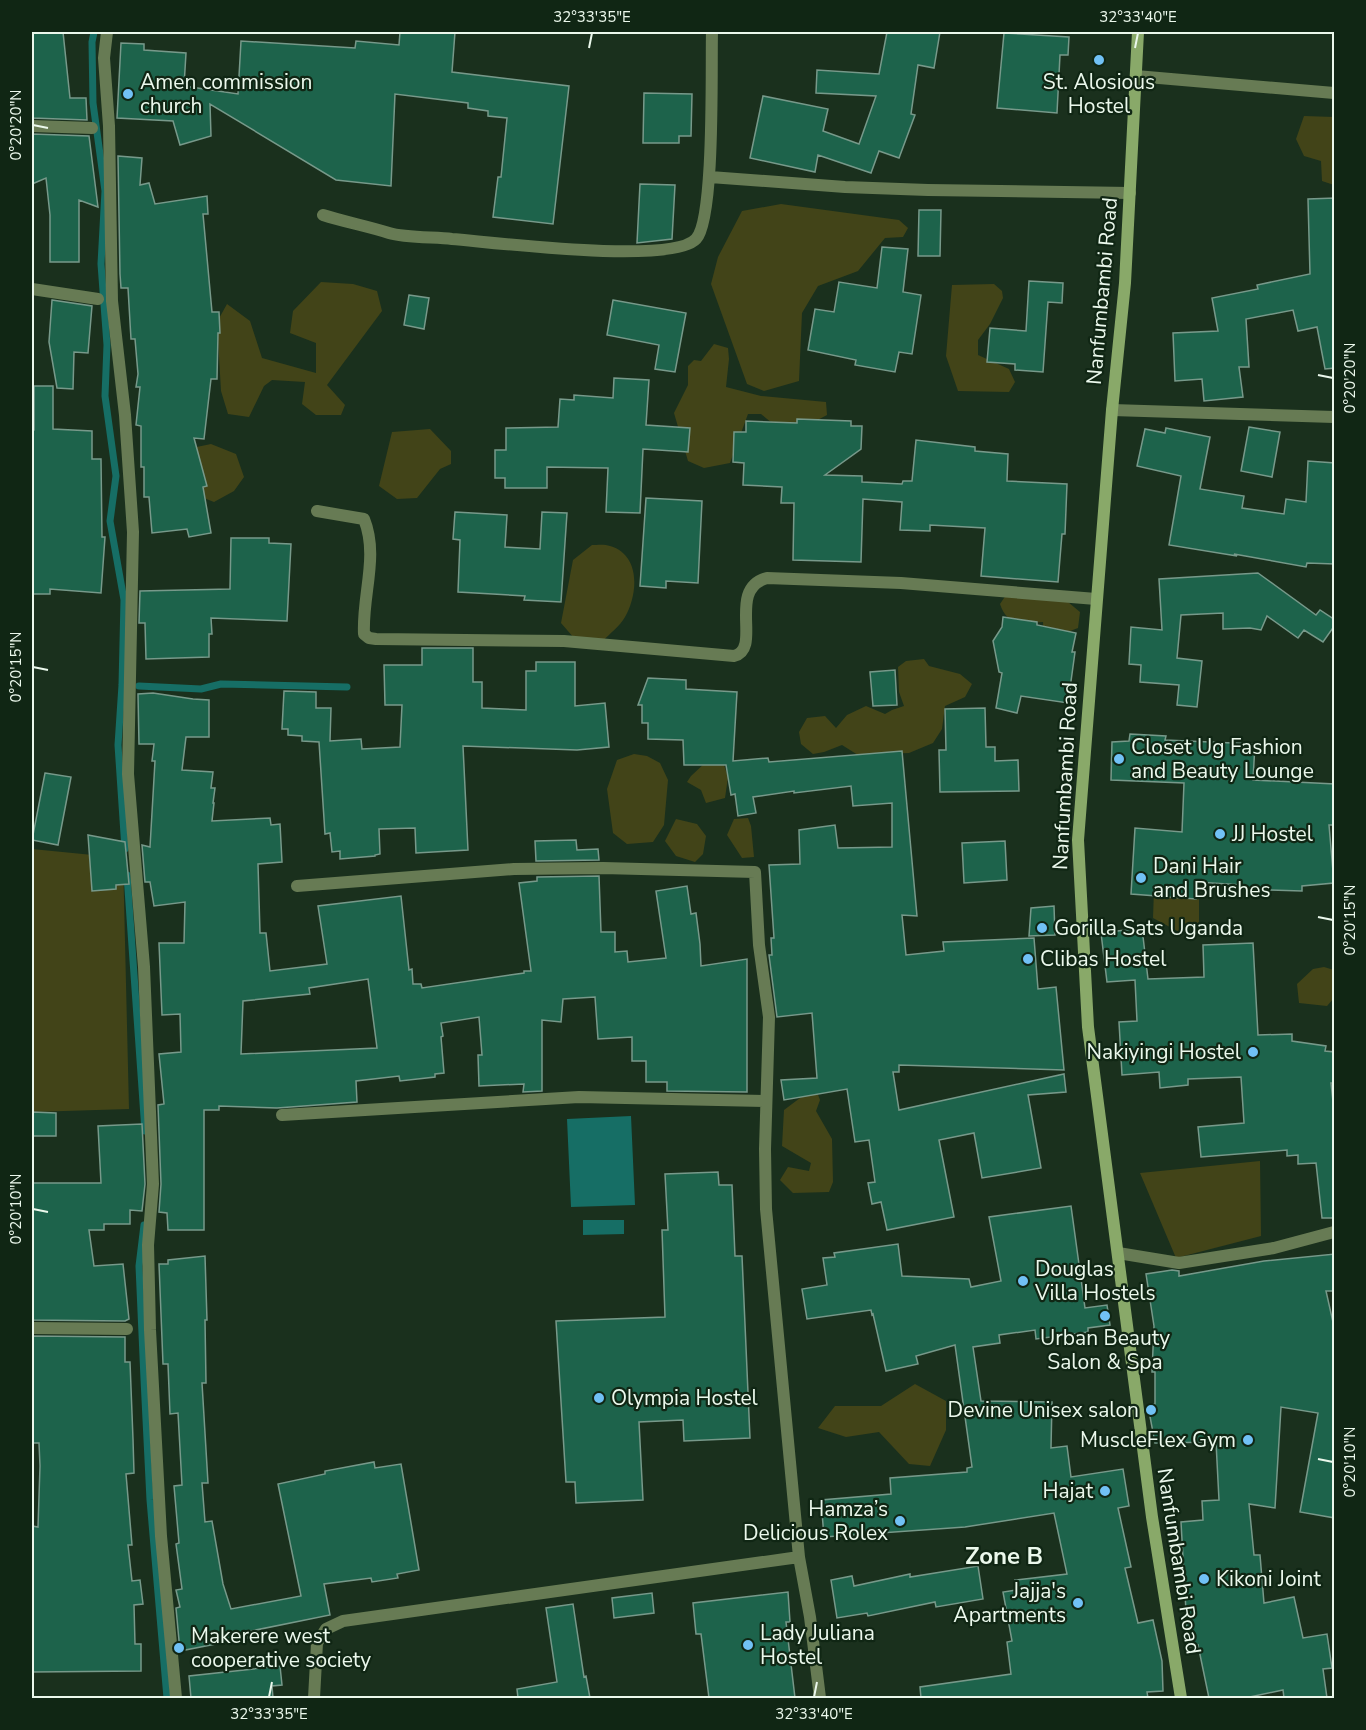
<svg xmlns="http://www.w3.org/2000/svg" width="1366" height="1730" viewBox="0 0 1366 1730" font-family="'Nunito Sans',sans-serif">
	<rect width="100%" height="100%" fill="#1a301d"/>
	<path fill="#424418" d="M1304,116L1334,117V185L1322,181L1321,161L1304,156L1296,139Z
		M781,204L899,220L908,228L903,237L885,238L858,271L818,286L802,313L799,381L764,391L747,384L711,284L718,257L742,211Z
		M321,282L353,284L377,291L382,311L327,385L345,405L341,415H316L302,404L305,382L272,380L264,386L249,417L228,414L221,391L217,322L227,304L250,321L262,358L316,373V343L290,333L293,311Z
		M994,284L1002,291L1003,298L990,324L978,340V355L1009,369L1015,382L1009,392L958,391L946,356L952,285Z
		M714,344L728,348L729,359L726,387L761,396L826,402L827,415C795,432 791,440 761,414H748L730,463L704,468L688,461L674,413L688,385V366L694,360L701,361Z
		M430,429L451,451V464L440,469L417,498L397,499L379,486L392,432Z
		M211,444L236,454L244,477L234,491L214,502L178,488L182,450Z
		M592,545C597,545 605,544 610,546C641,555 638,594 625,617C620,626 610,633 603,641L574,638L561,623L573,560Z
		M1006,595L1068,602L1080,612L1078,628L1044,641L1043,622C1023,623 1007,626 1000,604Z
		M924,659L929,666L960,674L972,684L965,697L945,706L942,729L933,743L909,753L858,755L842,745L824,752L813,754L801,744L799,732L807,718L825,716L836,728L847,715L866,706L885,714L892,710L904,706L899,692L898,667L906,661Z
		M634,754L647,756L660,763L668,780L664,825L653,842L627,844L613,833L607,789L617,760Z
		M706,762H723L728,777L725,798L706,803L701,790L687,782L691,776Z
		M748,818L751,826L754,857L742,858L727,835L734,819Z
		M676,819L697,824L706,836L703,854L695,862L676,856L665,841Z
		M32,849L123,858L129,1109L32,1112Z
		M1199,874V922L1181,933L1153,918L1154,889Z
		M1324,967L1334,970V998L1327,1006L1299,1003L1297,984L1313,969Z
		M808,1092H817L820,1100L816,1111L832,1139L833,1182L829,1192L793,1193L780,1180L788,1167L809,1171L811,1163L782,1146L784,1110Z
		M1260,1161L1261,1236L1176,1258L1140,1173Z
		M915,1384L946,1401V1430L930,1466L909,1464L879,1432L846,1437L818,1428L835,1406H881Z"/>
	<path fill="#166e65" d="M631,1116L635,1205L571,1207L567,1119Z
		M583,1220H624V1234L583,1235Z"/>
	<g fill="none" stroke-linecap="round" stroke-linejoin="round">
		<path stroke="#166e65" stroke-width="7" d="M94,32L92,42L93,103L105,191L101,264L107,345L105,396L116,476L110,521L124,600L122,685L118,745L125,849
			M139,686L201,689L221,684L347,687
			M127,875L145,1131
			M144,1225L139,1266L144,1379L150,1500L167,1698"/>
	</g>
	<path fill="#1d634b" stroke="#77998a" stroke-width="1.5" fill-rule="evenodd" d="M32,32H63L70,98H86L87,120L32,118Z
		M400,32H455L452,72L569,86L553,224L493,217L498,177H501L507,118L488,116V111L468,108V103L395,94L391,186L336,180L210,104L211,136L180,145L173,121L117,118L121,43L144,44V50L186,53L184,86L238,94L241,41L355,48L356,41L399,45Z
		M887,32H940L934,68L918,65L911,114L915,115L899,158L879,151L871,173L818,155L815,172L750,158L763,96L828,109L823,131L859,144L876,96L816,93L817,70L879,74Z
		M1004,33L1069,37L1068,55H1060L1057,113L997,108Z
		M644,93L692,94L691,136H679V143H643Z
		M32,134L89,136L98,207L79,200V262H50V215L46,178L32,184Z
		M118,156L142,158L140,185L149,183L155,204L207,196L208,214H203L212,312H219L220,333H218L217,379H211L204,439L194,438L207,486L203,487L211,533L189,537L187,529L152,533L149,497H144V467H141V426L136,425L140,387H136L138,374L135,339H131L128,288H121L120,274Z
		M640,184L675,185L672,239L637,243Z
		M1335,198V368L1325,369L1317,327L1298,331L1293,310L1246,319L1249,367H1239L1243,397L1204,401L1202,379L1175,381L1173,333L1218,331L1212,298L1258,289L1257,285L1310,274L1308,199Z
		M919,210H941L940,256H918Z
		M882,247L908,249L903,292L921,295L912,354L899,352L895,372L855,365L856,360L808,350L815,309L834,312L839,282L877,288Z
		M1029,281L1063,283L1062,303L1048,302L1043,372L1015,370V364L987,362L990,328L1026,331Z
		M409,295L429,298L424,329L404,325Z
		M52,300L92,306L88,353L74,352L73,389L57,388L49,342Z
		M613,300L686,313L675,372L655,369L659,345L607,335Z
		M614,378L649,380L646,425L690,428L688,452L643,449L640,513L606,512L608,468L547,467V488H505V478H495V450H506V428L558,427L560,399L574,400V395L613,398Z
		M34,386H53V429L92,431V459H101L102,537H105L101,593L50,589V594H32V431L34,430Z
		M797,419L851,421V426H862L861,449L825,475L862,476V482L902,484L903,481H912L916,440L975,447V451L1008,454L1007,481L1067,484L1065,534H1062L1058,582L981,576L985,528L930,525V531L900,530L902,502L863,499L861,562L793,560L794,503H781L782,487L743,485L744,463L733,462L734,432H746V421L797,423Z
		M1249,427L1280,432L1272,477L1241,471Z
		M1166,428L1210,437L1200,489L1244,496L1242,508L1284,514L1286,499L1306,502L1308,461L1335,463V564L1307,563L1306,567L1234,554L1237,556L1169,545L1181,476L1137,466L1145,429L1165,433Z
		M646,498L702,501L698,583L666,581V588L640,586Z
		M455,512L507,515L505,547L540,549L542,512L567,513L561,602L524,600L525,596L458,592L460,540L453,539Z
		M231,538H269V543L291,544L287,621L211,618L212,634H209V657L146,659L145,623H139L140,591L230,589Z
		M1258,573L1316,615L1320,610L1335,620V625L1323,642L1304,630L1298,638L1267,616L1261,630L1250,628L1223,629V613L1181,615L1177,658L1202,661L1197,707L1177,705L1179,685L1140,682L1141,665L1129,664L1131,627L1162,630L1159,579Z
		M1003,617L1037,622V625L1076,633L1072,652H1075L1068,703L1021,696L1017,713L996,708L1002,673L999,672L993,641L1002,627Z
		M422,648H473V682H482V708L526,710V671H536V662H575V706L605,703L609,747L577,750L463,746L468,850L416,853L415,828L379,829L380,854L375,855V856L340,859V851L332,852L330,833L325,834L319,742L302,741V736L288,735V729H282L284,691L316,692V708H331L330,741L361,739L362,749L400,747L402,705H385L384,665H422Z
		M895,670L897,705L873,706L870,672Z
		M648,678L686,680V689L737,692L733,761L768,758L769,762L902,751L917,916L902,915L906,955L944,951L943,942L1034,938L1038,989L1056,987L1064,1070L899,1065V1072H893L899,1110L1064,1074L1066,1092L1028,1095L1041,1168L982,1178L974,1133L939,1140L954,1217L887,1230L881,1202L872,1204L868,1183L875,1182L869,1140L855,1142L847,1089L784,1100L781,1080L817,1078L812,1013L777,1017L769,955H772L771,938H774L769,865L800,864L799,830L835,825L838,848L892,847V803L853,806L851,786L794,793V791L753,797L756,813L738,816L735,794L731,795L726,765H684L683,740L648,739V723H642V705H638Z
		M153,693L193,699L209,700V737H186L182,770L213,772L211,788H215L213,803H214L212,821L270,818L271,825L280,824L282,862L258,864L260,933H266L270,971L327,964L318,906L401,896L409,970L412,969L413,984H421L422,988L524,973V971H531L519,883L537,881V877L599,876L601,932H615V952L627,951L628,962L666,958L656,891L687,886L691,914L696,913L700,944L701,966L747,959V1092L667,1091V1082H646V1061H632V1037L598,1039L595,997L563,999L561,1022L542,1020V1091L523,1092L524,1084L479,1086L478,1055H482L479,1017L441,1023L443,1036L441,1037L444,1073L435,1074V1077L400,1081L399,1076L356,1081L357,1102L277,1108L219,1106V1110H204V1230H168L167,1213L159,1212L161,1184L158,1105L164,1104L159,1054L181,1052L180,1014L162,1015L159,943H184L185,902L154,906L150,882H145L142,845L150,847L155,761H152L154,744H139L138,694ZM368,979L377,1048L241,1054L243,1001L310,994L309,988Z
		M985,708L986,747H995V761L1018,760L1019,791L940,792L939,750H946L945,709Z
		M1130,734L1166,736L1165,740L1255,744L1253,780L1335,784V825H1329L1334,883L1302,886V891L1242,889V885L1197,882L1196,899L1131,894L1135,828L1182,832L1184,783L1111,780L1112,742L1129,741Z
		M45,773L71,777L58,845L32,840Z
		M88,835L125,842L129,884L116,885V889L92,891Z
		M576,840L577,850L598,849L599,860L536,861L535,841Z
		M1005,841L1007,880L964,883L962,843Z
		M1054,906L1055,935L1029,936L1031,908Z
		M1142,928L1148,979L1204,977L1203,945L1253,943L1258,1035L1292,1034V1041L1326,1046L1325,1051L1335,1052V1083H1331L1335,1120V1218H1322L1316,1163L1298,1164V1155L1287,1156V1150L1201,1157L1198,1127L1244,1123L1241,1077L1188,1079V1085L1160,1088L1159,1072L1122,1075L1119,1022L1137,1021L1135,980L1107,982L1101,933Z
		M32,1112L56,1113V1136H32Z
		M142,1124L145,1184L142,1211L130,1210V1224H104V1230H89L94,1266L123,1264L129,1319L125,1321L32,1320V1183H101L98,1126Z
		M718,1172L719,1185H732L735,1256H742L750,1438L684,1441L683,1420L639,1422L643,1500L576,1503L575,1482H566L556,1321L665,1317L662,1230H668L665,1174Z
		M1071,1206L1085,1308L1107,1305L1110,1325L1088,1328V1332L1036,1339L1035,1330L999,1335L1000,1343L973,1347L981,1401L1052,1402L1051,1448L1067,1446L1071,1477L1123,1469L1129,1506L1118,1508L1131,1567L1125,1568L1138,1623L1153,1620L1162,1661L1163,1691L1147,1692L1148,1698H921L920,1687L1011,1674L1007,1642L1012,1641L1003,1592L1016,1590L1015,1580L1067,1574L1054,1513L965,1527L824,1537L821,1500L891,1494L890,1478L967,1472V1468L972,1467L955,1345L916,1356L918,1364L886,1371L873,1314L872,1315L871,1310L807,1319L802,1289L827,1285L823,1258L835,1257L834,1253L898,1244L902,1276L969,1279L971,1287L1001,1281L989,1217Z
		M1335,1254V1291H1326L1335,1331V1518L1300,1512L1318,1413L1281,1407L1275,1508L1249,1504L1254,1555H1260L1264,1603L1294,1597L1303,1638L1327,1634L1332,1668L1323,1669L1327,1698H1284L1283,1690L1245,1698H1209L1198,1645L1188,1647L1181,1522L1203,1520L1202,1501L1219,1500L1216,1442L1155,1443L1148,1406L1155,1404V1372H1152L1154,1326L1146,1274L1172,1270L1179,1271V1276L1264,1261Z
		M205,1256L207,1320H205L206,1383H202L208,1483H202L205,1522L212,1521L223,1584L231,1609L301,1596L278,1484L325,1474V1471L374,1462L375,1468L401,1464L419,1570L397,1574L398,1578L372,1582L371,1578L324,1584L330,1615L246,1632L247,1638L180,1651L176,1608L180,1607L176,1590L182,1589L176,1544L179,1543L174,1486L182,1485L178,1413L170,1414L168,1364H163L159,1264H168V1260Z
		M32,1336L125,1337V1362H130L133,1439L134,1473L126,1474L132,1545H128L132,1581L140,1580L143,1604L134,1605L135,1644H141V1671L32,1672V1526L38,1527L40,1466L39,1443H32Z
		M978,1566L983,1599L936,1607L935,1602L868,1616L867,1613L837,1618L831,1580L852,1576L854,1586L910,1574V1577Z
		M788,1592L790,1622H786L795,1698H709L701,1634H696L693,1603Z
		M652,1593L654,1613L614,1618L612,1598Z
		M573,1604L584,1677L586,1676L590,1698H518L517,1689L557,1682L546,1608Z
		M280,1666L282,1685L272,1686L273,1698H191L189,1676Z"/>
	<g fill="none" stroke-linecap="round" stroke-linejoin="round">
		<path stroke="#677b54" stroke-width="12" d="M107,32L104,58L109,126L112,301L125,415L133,532L128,774L144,967L153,1184L148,1245L150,1330L161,1536L176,1698
			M1136,76L1334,93
			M32,126L92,128
			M710,177L845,187L928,190L1130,193
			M323,215C345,222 367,226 389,233C405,238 435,237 452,239C491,242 672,265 696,239C715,219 711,66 712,32
			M32,289L98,299
			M1112,410L1334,417
			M317,511L364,519C379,556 362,595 364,634L369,638L376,639L564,641L734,656C763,649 726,589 767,578L901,583L1096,599
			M297,886L514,869L603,868L755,872L759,945L769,1017L765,1149L766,1209L799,1557L810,1617L820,1698
			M282,1115L579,1097L766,1101
			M1118,1253L1179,1263L1274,1248L1334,1232
			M32,1328L127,1329
			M314,1698L317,1643L326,1629L343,1621L799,1557"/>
		<path stroke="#89a969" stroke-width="12" d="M1138,32L1125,283L1112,410L1078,840L1088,1027L1152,1517L1181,1698"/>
	</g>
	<path fill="none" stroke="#ebf8ec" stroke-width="2" d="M589,48L592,33M1135,48L1138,33M33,125L48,128M1318,375L1333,378M33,667L48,670M1318,917L1333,920M33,1209L48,1212M1318,1459L1333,1462M269,1697L272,1682M814,1697L817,1682"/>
	<g fill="#71c1f5" stroke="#102614" stroke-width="2">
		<circle cx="1099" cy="60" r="6"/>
		<circle cx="128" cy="94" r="6"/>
		<circle cx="1119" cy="759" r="6"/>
		<circle cx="1220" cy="834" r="6"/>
		<circle cx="1141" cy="878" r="6"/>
		<circle cx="1042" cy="928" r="6"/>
		<circle cx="1028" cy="959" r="6"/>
		<circle cx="1253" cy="1052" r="6"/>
		<circle cx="1023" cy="1281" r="6"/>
		<circle cx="1105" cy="1316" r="6"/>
		<circle cx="599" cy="1398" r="6"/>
		<circle cx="1151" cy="1410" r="6"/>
		<circle cx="1248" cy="1440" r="6"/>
		<circle cx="1105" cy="1491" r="6"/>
		<circle cx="900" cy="1521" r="6"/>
		<circle cx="1204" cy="1579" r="6"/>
		<circle cx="1078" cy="1603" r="6"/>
		<circle cx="748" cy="1645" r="6"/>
		<circle cx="179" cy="1648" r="6"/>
	</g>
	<g text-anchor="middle" stroke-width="4.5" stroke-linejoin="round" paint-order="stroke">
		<g font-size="21" fill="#ebf8ec" stroke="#102614" text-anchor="start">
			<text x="140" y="89">Amen commission<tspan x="140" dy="24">church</tspan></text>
			<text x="1099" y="89" text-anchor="middle">St. Alosious<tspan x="1099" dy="24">Hostel</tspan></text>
			<text x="1131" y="754">Closet Ug Fashion<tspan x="1131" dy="24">and Beauty Lounge</tspan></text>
			<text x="1232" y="841">JJ Hostel</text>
			<text x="1153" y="873">Dani Hair<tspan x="1153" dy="24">and Brushes</tspan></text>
			<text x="1054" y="935">Gorilla Sats Uganda</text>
			<text x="1040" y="966">Clibas Hostel</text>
			<text x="1241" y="1059" text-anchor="end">Nakiyingi Hostel</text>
			<text x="1035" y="1276">Douglas<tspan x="1035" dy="24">Villa Hostels</tspan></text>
			<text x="1105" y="1345" text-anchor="middle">Urban Beauty<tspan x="1105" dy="24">Salon &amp; Spa</tspan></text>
			<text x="611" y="1405">Olympia Hostel</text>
			<text x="1139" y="1417" text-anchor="end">Devine Unisex salon</text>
			<text x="1236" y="1447" text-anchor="end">MuscleFlex Gym</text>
			<text x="1093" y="1498" text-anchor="end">Hajat</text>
			<text x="888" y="1516" text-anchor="end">Hamza’s<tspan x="888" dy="24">Delicious Rolex</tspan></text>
			<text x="1216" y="1586">Kikoni Joint</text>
			<text x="1066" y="1598" text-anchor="end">Jajja's<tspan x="1066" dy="24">Apartments</tspan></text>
			<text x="760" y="1640">Lady Juliana<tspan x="760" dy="24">Hostel</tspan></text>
			<text x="191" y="1643">Makerere west<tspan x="191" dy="24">cooperative society</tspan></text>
		</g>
		<g font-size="21" fill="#ebf8ec" stroke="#102614">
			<text transform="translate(1102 291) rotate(-85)" y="7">Nanfumbambi Road</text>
			<text transform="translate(1065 776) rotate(-87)" y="7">Nanfumbambi Road</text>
			<text transform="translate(1179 1561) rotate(81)" y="7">Nanfumbambi Road</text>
		</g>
		<g font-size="24" font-weight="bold" fill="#ebf8ec" stroke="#102614">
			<text x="1004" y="1564">Zone B</text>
		</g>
	</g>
	<rect width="1366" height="1730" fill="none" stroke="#102614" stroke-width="66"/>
	<rect x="33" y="33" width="1300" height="1664" fill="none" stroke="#ebf8ec" stroke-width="2"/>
	<g font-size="15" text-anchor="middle" fill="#ebf8ec">
		<text x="592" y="22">32°33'35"E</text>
		<text x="1138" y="22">32°33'40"E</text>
		<text transform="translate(16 125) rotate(-90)" y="5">0°20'20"N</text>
		<text transform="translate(1350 378) rotate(-90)" y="5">0°20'20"N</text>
		<text transform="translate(16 667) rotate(-90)" y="5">0°20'15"N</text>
		<text transform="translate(1350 920) rotate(-90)" y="5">0°20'15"N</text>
		<text transform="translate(16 1209) rotate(-90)" y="5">0°20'10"N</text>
		<text transform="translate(1350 1462) rotate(-90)" y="5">0°20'10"N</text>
		<text x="269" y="1719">32°33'35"E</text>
		<text x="814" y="1719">32°33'40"E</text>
	</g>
</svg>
